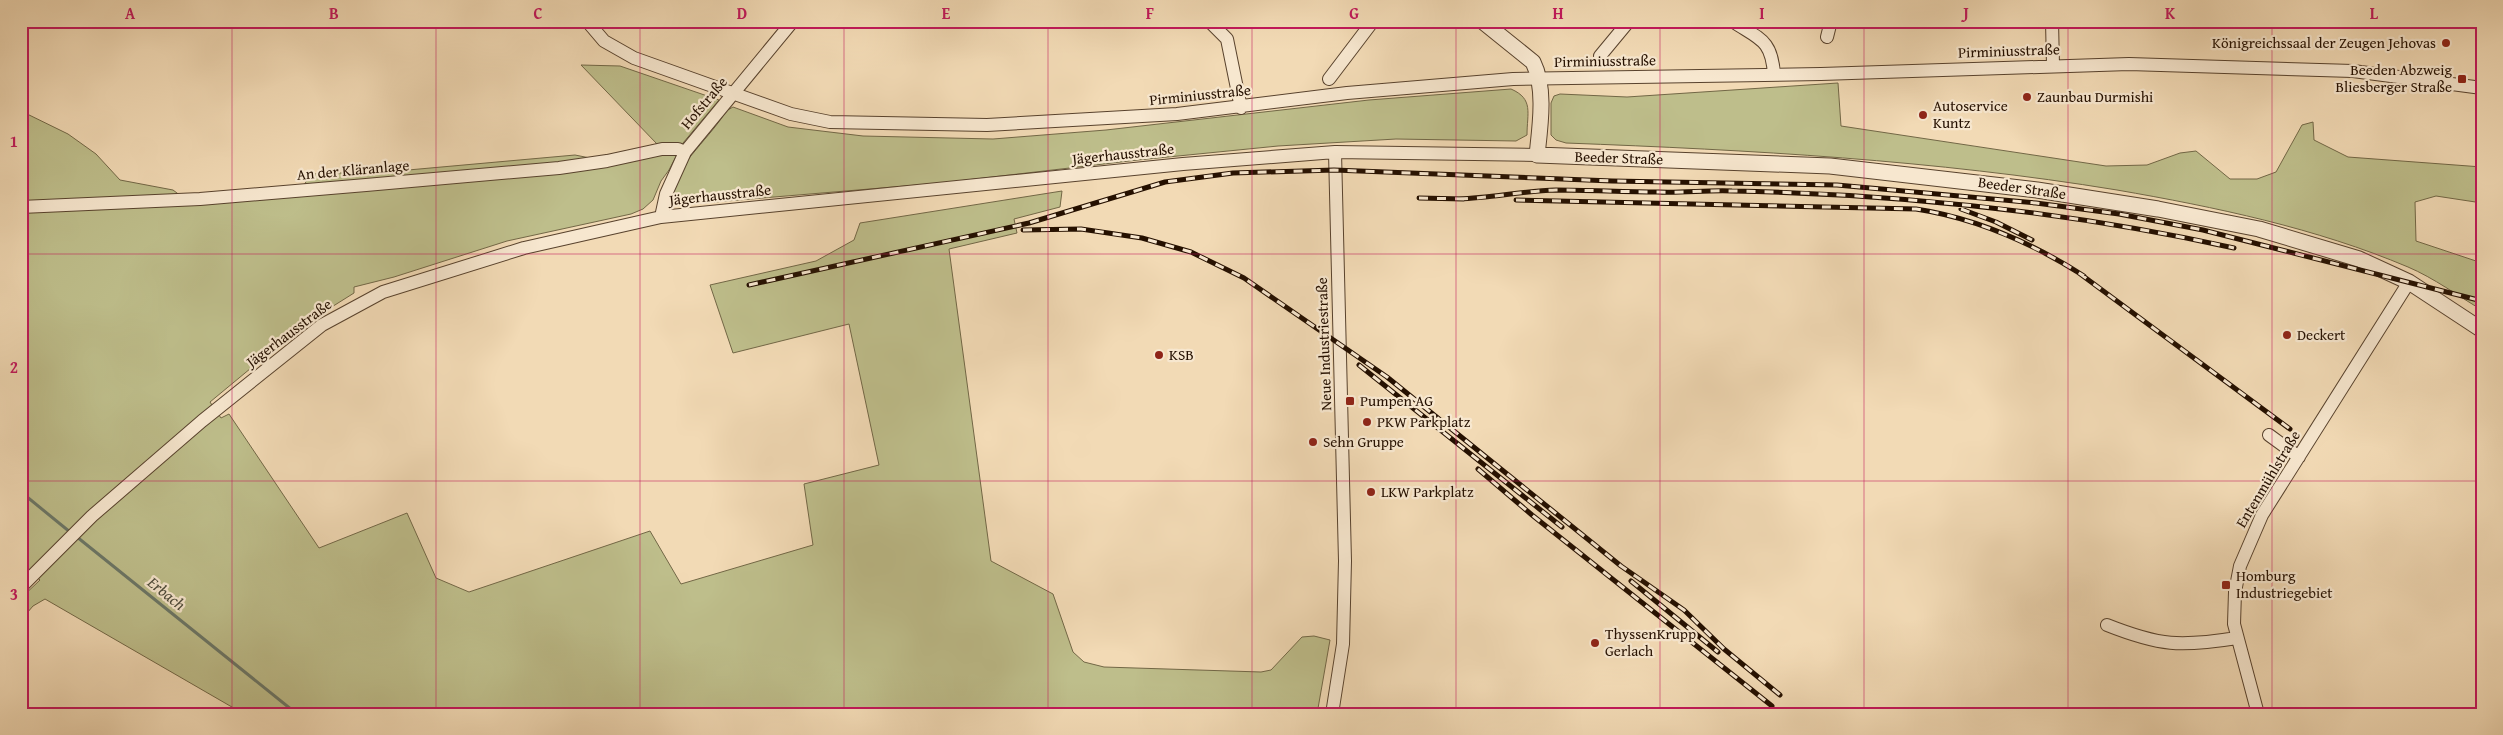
<svg xmlns="http://www.w3.org/2000/svg" width="2503" height="735" viewBox="0 0 2503 735" font-family="'Gentium Book Plus',serif">
	<rect width="100%" height="100%" fill="#f2dab5"/>
	<filter id="stains"><feTurbulence type="fractalNoise" baseFrequency=".004" numOctaves="4"/><feColorMatrix values="0 0 0 0 .2 0 0 0 0 .09 0 0 0 0 .02 0 0 0 .5 -.17"/></filter>
	<radialGradient id="worn" r=".72"><stop offset=".6" stop-color="#630" stop-opacity="0"/><stop offset="1" stop-color="#630" stop-opacity=".3"/></radialGradient>
	<path fill="#bebe8b" stroke="#726746" d="M581,65L620,66L719,100L683,143L669,170L661,181L653,200L643,209L631,214L507,241L394,277L354,287V293L303,325L210,402L221,418L229,414L319,548L407,513L436,578L469,592L650,531L681,584L813,545L804,484L879,465L849,324L733,353L710,285L816,261L854,240L860,223L1062,191L1060,207L1014,219L1017,233L949,249L991,561L1053,594L1073,652L1084,662L1104,667L1261,672L1271,670L1302,637L1314,636L1330,640L1317,714H244L45,599L33,606L21,620V598L40,580L21,563V111L68,134L96,154L120,180L173,190L193,205L304,185L311,174L397,171L575,155L595,159L657,144Z
		M1838,83L1841,126L2106,166L2147,165L2180,153L2196,151L2230,179H2257L2276,172L2302,125L2313,122L2314,140L2348,157L2482,167V203L2436,196L2415,202L2416,241L2482,263V310C2458,296 2434,278 2408,267C2316,228 2215,207 2117,190C1934,160 1751,150 1566,143L1556,140L1551,135V103L1554,96L1560,94L1627,97Z
		M1511,89C1534,99 1527,113 1527,135L1516,141L1396,139L1278,146L1138,160L941,183L691,204L675,199C674,195 672,191 673,188C676,166 714,133 726,111L733,107L788,127L863,136L993,139L1106,130L1369,100Z"/>
	<g fill="none" stroke-linecap="round" stroke-linejoin="round">
		<path stroke="#6c7767" stroke-width="3" d="M21,492L70,532
			M77,537L297,714"/>
		<g stroke="#58422d" stroke-width="14">
			<path id="minor" d="M587,21L604,41L634,58L791,114L830,122L987,125L1177,114L1347,93L1513,79L1821,74L2129,64L2353,71L2482,88
				M1209,21L1227,39L1241,108
				M1732,21C1759,39 1772,39 1774,75
				M2052,21L2053,66
				M1827,37L1831,21
				M1600,56L1629,21
				M1329,79L1373,21
				M21,207L200,199L366,185L559,168L607,161L662,149H678L685,152
				M661,217L666,194L685,152L793,21
				M2269,435L2299,457
				M21,587L92,516L202,421L322,325L383,292L524,248L661,217L1183,164L1335,152L1537,155
				M2107,625C2160,646 2180,647 2237,638
				M1332,714L1343,644L1345,561L1335,152
				M2258,714L2234,624L2235,592L2240,566L2262,515L2409,282"/>
		</g>
		<g stroke="#58422d" stroke-width="17">
			<path id="tertiary" d="M1482,21L1533,62C1546,88 1540,127 1537,155L1830,166L2037,190L2158,209L2259,229L2359,259L2409,282L2482,330"/>
		</g>
		<use href="#minor" stroke="#f7e7cf" stroke-width="12"/>
		<use href="#tertiary" stroke="#f7e7cf" stroke-width="15"/>
		<g stroke="#251000" stroke-width="5">
			<path id="rail" d="M1419,198L1464,199
				M1459,199C1491,198 1523,191 1556,190C1590,190 1624,192 1658,192C1683,193 1708,190 1732,191C1901,194 2070,212 2234,248
				M1516,200L1916,209C1975,218 2034,244 2084,276
				M1961,209L1996,222L2032,240
				M1023,230L1081,229L1142,238L1191,252L1244,278L1387,377L1621,566L1684,610L1724,649L1780,695
				M2079,273L2290,429
				M749,285L1029,223L1165,182L1233,173L1334,170L1612,181L1837,185L2036,203L2119,214L2203,230L2482,301
				M1359,365L1562,527
				M1478,469L1532,515L1772,706
				M1631,581L1718,652"/>
		</g>
		<use href="#rail" stroke="#f7e7cf" stroke-width="3" stroke-dasharray="9" stroke-linecap="butt"/>
	</g>
	<path fill="none" stroke="#c2185b" stroke-width="1" stroke-opacity="0.55" d="M232,21V714M436,21V714M640,21V714M844,21V714M1048,21V714M1252,21V714M1456,21V714M1660,21V714M1864,21V714M2068,21V714M2272,21V714M21,254H2482M21,481H2482"/>
	<g fill="#8f2418" stroke="#f7e7cf" stroke-width="2">
		<circle cx="2446" cy="43" r="5"/>
		<rect x="2457" y="74" width="10" height="10" rx="2.5"/>
		<circle cx="2027" cy="97" r="5"/>
		<circle cx="1923" cy="115" r="5"/>
		<circle cx="2287" cy="335" r="5"/>
		<circle cx="1159" cy="355" r="5"/>
		<rect x="1345" y="396" width="10" height="10" rx="2.5"/>
		<circle cx="1367" cy="422" r="5"/>
		<circle cx="1313" cy="442" r="5"/>
		<circle cx="1371" cy="492" r="5"/>
		<rect x="2221" y="580" width="10" height="10" rx="2.5"/>
		<circle cx="1595" cy="643" r="5"/>
	</g>
	<g text-anchor="middle" stroke-width="4.5" stroke-linejoin="round" paint-order="stroke">
		<g font-size="15" fill="#251000" stroke="#f7e7cf" text-anchor="start">
			<text x="2436" y="48" text-anchor="end">Königreichssaal der Zeugen Jehovas</text>
			<text x="2452" y="75" text-anchor="end">Beeden Abzweig<tspan x="2452" dy="17">Bliesberger Straße</tspan></text>
			<text x="2037" y="102">Zaunbau Durmishi</text>
			<text x="1933" y="111">Autoservice<tspan x="1933" dy="17">Kuntz</tspan></text>
			<text x="2297" y="340">Deckert</text>
			<text x="1169" y="360">KSB</text>
			<text x="1360" y="406">Pumpen AG</text>
			<text x="1377" y="427">PKW Parkplatz</text>
			<text x="1323" y="447">Sehn Gruppe</text>
			<text x="1381" y="497">LKW Parkplatz</text>
			<text x="2236" y="581">Homburg<tspan x="2236" dy="17">Industriegebiet</tspan></text>
			<text x="1605" y="639">ThyssenKrupp<tspan x="1605" dy="17">Gerlach</tspan></text>
		</g>
		<g font-size="15" fill="#251000" stroke="#f7e7cf">
			<text transform="translate(2009 51) rotate(-2)" y="5">Pirminiusstraße</text>
			<text transform="translate(1605 61) rotate(-1)" y="5">Pirminiusstraße</text>
			<text transform="translate(1200 95) rotate(-6)" y="5">Pirminiusstraße</text>
			<text transform="translate(704 103) rotate(-50)" y="5">Hofstraße</text>
			<text transform="translate(1123 154) rotate(-6)" y="5">Jägerhausstraße</text>
			<text transform="translate(1619 158) rotate(2)" y="5">Beeder Straße</text>
			<text transform="translate(353 170) rotate(-5)" y="5">An der Kläranlage</text>
			<text transform="translate(2022 188) rotate(8)" y="5">Beeder Straße</text>
			<text transform="translate(720 195) rotate(-6)" y="5">Jägerhausstraße</text>
			<text transform="translate(289 333) rotate(-37)" y="5">Jägerhausstraße</text>
			<text transform="translate(1324 344) rotate(-92)" y="5">Neue Industriestraße</text>
			<text transform="translate(2268 479) rotate(-59)" y="5">Entenmühlstraße</text>
		</g>
		<g font-size="16" font-style="italic" fill="#4e4c3c" stroke="#f7e7cf">
			<text transform="translate(167 593) rotate(39)" y="6">Erbach</text>
		</g>
	</g>
	<rect width="2503" height="735" fill="none" stroke="#f2dab5" stroke-width="55"/>
	<rect x="28" y="28" width="2448" height="680" fill="none" stroke="#c2185b" stroke-width="2"/>
	<g font-size="16" text-anchor="middle" font-weight="bold" fill="#c2185b">
		<text x="130" y="19">A</text>
		<text x="334" y="19">B</text>
		<text x="538" y="19">C</text>
		<text x="742" y="19">D</text>
		<text x="946" y="19">E</text>
		<text x="1150" y="19">F</text>
		<text x="1354" y="19">G</text>
		<text x="1558" y="19">H</text>
		<text x="1762" y="19">I</text>
		<text x="1966" y="19">J</text>
		<text x="2170" y="19">K</text>
		<text x="2374" y="19">L</text>
		<text x="14" y="147">1</text>
		<text x="14" y="373">2</text>
		<text x="14" y="600">3</text>
	</g>
	<rect width="100%" height="100%" filter="url(#stains)"/>
	<rect width="100%" height="100%" fill="url(#worn)"/>
</svg>
